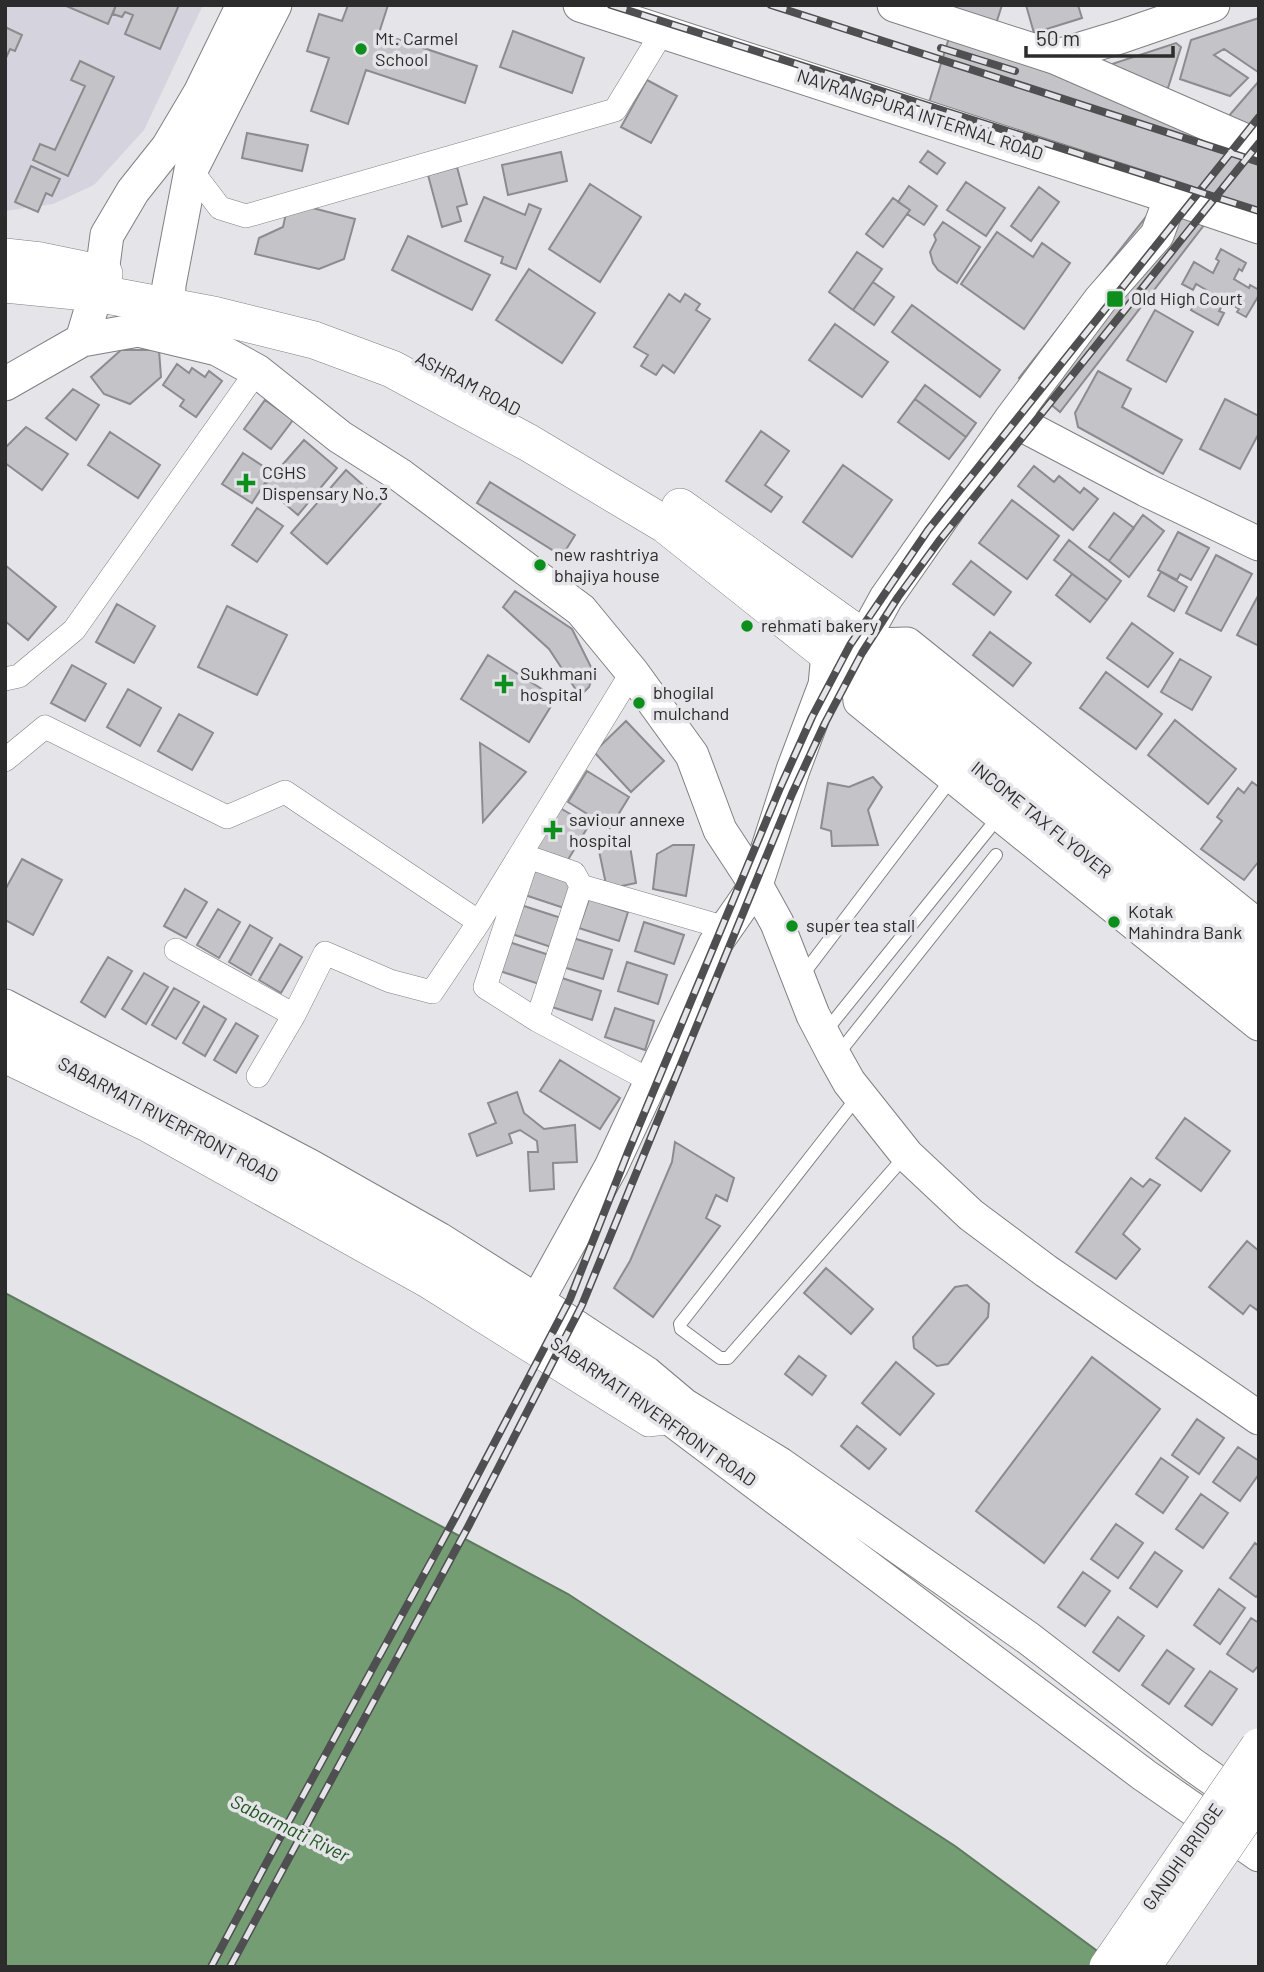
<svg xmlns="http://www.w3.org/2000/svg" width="1264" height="1972" viewBox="0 0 1264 1972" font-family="Barlow,sans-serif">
	<rect width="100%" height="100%" fill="#e5e4e8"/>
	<path fill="#d5d4de" d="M5,5H203L144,130L94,185L53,204L5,211Z"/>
	<path fill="#759d74" stroke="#5f7b5f" stroke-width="2" d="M5,1293L568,1594L955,1846L1119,1967H5Z"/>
	<path fill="#c4c3c7" stroke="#8c8b8e" stroke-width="2" d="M64,5H116L108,24Z
		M116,5L139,6L179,5L160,49L125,34L133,15L125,12L122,17L113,14Z
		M348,5H388L379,33L477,66L465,103L366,70L348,124L311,111L329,58L307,51L319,14L342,21Z
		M949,5H1002L994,30L946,15Z
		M1026,5H1078L1082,18L1034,33Z
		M1259,18L1258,72L1224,49L1214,55L1248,78L1230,96L1180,79L1191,40Z
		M5,27L22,35L15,51L10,49L5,60Z
		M952,28L1228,117L1259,81V219L1218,207L1060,412L1019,378L1167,190L927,109Z
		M513,31L584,58L572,93L500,67Z
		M1176,43L1181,47L1167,91L1108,73L1112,64Z
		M80,61L114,77L68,176L33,160L40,144L55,150L85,86L71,80Z
		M647,80L677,96L651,143L621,127Z
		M247,133L308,145L302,171L242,158Z
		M928,151L945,163L937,174L920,162Z
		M561,152L567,181L508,195L502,165Z
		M31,166L60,179L52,196L46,193L38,212L15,202Z
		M457,167L467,204L457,207L461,221L442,227L428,175Z
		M966,182L1005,208L986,236L947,210Z
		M590,184L641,217L600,282L549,249Z
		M909,186L937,206L924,225L907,214L910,210L898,202Z
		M1039,187L1059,202L1031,241L1011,226Z
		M484,197L525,215L529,204L541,209L516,269L501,263L503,257L465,241Z
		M893,198L910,210L883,247L866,234Z
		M305,206L355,219L344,259L319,269L255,254L259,238L283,227L287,209Z
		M943,222L980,247L957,283L938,270L933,263L930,252L936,240L934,235Z
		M997,232L1033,257L1042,243L1070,263L1024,329L961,284Z
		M408,236L490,275L472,310L392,270Z
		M1221,249L1246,263L1242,271L1239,269L1234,279L1249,288L1250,285L1259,290V295L1246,317L1237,312L1239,309L1225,301L1219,311L1224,313L1218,325L1191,310L1197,299L1201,302L1208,291L1196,284L1193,290L1182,284L1194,262L1213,273L1219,261L1216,259Z
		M857,252L882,269L853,310L829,292Z
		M529,269L595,313L562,363L496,320Z
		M873,282L894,297L874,325L853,310Z
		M669,294L680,302L685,294L700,304L696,310L710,319L674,373L663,365L656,375L641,366L648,355L634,347Z
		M912,305L1000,370L980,397L892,332Z
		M1155,310L1193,332L1166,382L1127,360Z
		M835,324L888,362L862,397L809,360Z
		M121,350H159L161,377L130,404L104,394L91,377Z
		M177,364L189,373L192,368L205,377L209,371L222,381L196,417L180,406L184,400L163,385Z
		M1098,371L1131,389L1122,407L1182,440L1163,474L1078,427L1075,413Z
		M925,385L976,423L966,437L915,399Z
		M73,389L99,405L76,440L46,418Z
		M915,399L966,437L949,459L898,422Z
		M1225,399L1259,416V433L1240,469L1200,449Z
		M265,400L293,420L271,449L244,429Z
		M26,427L68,454L42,490L5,463V448Z
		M761,431L789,451L765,485L782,497L771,512L726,481Z
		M110,432L160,465L138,498L88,465Z
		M304,440L337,468L298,515L264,486Z
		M243,453L272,472L252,503L222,484Z
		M843,465L892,500L852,557L803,522Z
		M1034,466L1054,482L1059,476L1080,493L1084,488L1098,499L1073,530L1018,486Z
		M346,470L382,502L327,564L291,533Z
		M490,482L575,535L562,556L477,503Z
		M1012,500L1059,536L1027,579L979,543Z
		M257,508L283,526L257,562L232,545Z
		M1114,513L1134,528L1109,561L1089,547Z
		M1143,515L1164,531L1129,577L1109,561Z
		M1178,532L1209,548L1191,580L1180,574L1177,580L1158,570Z
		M1069,540L1121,581L1107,600L1054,560Z
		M1216,555L1252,574L1221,631L1186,613Z
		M971,561L1011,592L994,615L953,584Z
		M5,565L56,607L28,640L5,621Z
		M1161,572L1187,587L1174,611L1148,596Z
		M1072,574L1107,600L1090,622L1056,595Z
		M515,591L572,629L594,673L589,687L580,696L549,649L503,607Z
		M1259,594V646L1237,635Z
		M117,604L155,626L134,663L96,642Z
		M227,606L287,635L257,695L198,667Z
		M1132,623L1173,653L1148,687L1107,658Z
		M990,632L1031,663L1013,686L973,655Z
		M488,655L556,698L529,742L461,699Z
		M1180,659L1211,677L1192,710L1161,692Z
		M72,665L106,684L85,721L51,703Z
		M1106,672L1162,714L1136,749L1080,708Z
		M128,689L161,708L140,746L107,727Z
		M179,714L213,733L192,770L158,751Z
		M1175,720L1236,769L1208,804L1148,755Z
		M626,721L664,761L631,792L594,752Z
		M480,743L526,772L483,822Z
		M587,771L629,797L610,828L568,802Z
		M873,777L882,787L868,810L878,845L832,846L831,831L821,828L828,783L849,787Z
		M1252,782L1259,787V861L1244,880L1201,849L1222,821L1217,817L1238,788L1244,793Z
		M560,808L589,825L563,868L533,850Z
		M629,840L636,883L607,889L598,846Z
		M673,845H694L686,896L653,889L657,854Z
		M22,859L62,880L33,935L5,920V890Z
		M534,866L574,879L564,908L525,895Z
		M185,889L207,902L186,938L164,926Z
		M589,899L628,912L619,941L579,928Z
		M521,905L561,918L551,947L512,934Z
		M218,909L240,922L219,958L197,945Z
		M644,922L684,935L674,964L635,951Z
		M250,925L272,938L251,975L229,962Z
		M573,938L612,950L603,979L563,967Z
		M509,942L549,955L539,984L500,971Z
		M280,944L302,957L281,993L259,980Z
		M108,957L132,971L105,1017L81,1002Z
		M627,962L667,975L658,1004L618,991Z
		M144,973L168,987L146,1024L122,1009Z
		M562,978L601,991L592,1020L552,1007Z
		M174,988L199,1002L176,1039L152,1025Z
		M204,1006L226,1019L205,1056L183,1043Z
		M615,1008L654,1021L645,1050L605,1037Z
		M236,1023L258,1036L236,1073L214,1060Z
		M560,1060L620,1098L600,1129L540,1091Z
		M517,1092L524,1113L544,1129L575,1125L577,1162L553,1163L554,1189L530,1191L528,1152H538L537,1141L520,1130L509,1134L512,1143L477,1156L469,1134L496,1123L488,1103Z
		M1185,1118L1230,1151L1201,1191L1156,1158Z
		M675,1142L734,1178L727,1201L716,1195L706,1218L720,1226L653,1317L614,1288L630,1261L672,1162Z
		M1131,1178L1143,1187L1150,1179L1160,1185L1123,1234L1140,1249L1116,1279L1076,1252Z
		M1247,1241L1259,1251V1307L1257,1310L1250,1305L1243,1314L1209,1287Z
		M826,1268L873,1309L851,1334L804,1293Z
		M967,1285L989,1304L988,1317L948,1364L937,1366L914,1348L913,1337L955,1287Z
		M799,1356L826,1376L812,1395L785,1374Z
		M1092,1357L1160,1409L1044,1563L976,1511Z
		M896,1362L934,1394L900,1435L862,1403Z
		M1197,1419L1224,1438L1199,1474L1172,1455Z
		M857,1426L886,1449L869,1469L841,1446Z
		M1238,1447L1259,1461V1474L1240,1501L1213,1482Z
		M1161,1458L1188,1477L1163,1513L1136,1494Z
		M1201,1494L1228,1513L1203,1548L1176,1529Z
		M1116,1524L1143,1543L1118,1578L1091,1559Z
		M1255,1543L1259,1546V1594L1256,1597L1230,1578Z
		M1155,1552L1182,1571L1157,1607L1130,1588Z
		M1083,1572L1110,1591L1085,1626L1058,1607Z
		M1219,1589L1245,1608L1220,1644L1194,1625Z
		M1118,1617L1144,1636L1119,1671L1093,1652Z
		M1251,1618L1259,1623V1665L1253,1672L1227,1654Z
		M1167,1650L1194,1669L1169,1704L1142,1685Z
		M1210,1671L1237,1689L1212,1725L1185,1706Z"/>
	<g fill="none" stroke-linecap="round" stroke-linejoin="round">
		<g stroke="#807f82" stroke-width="14">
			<path id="lane" d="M801,977L953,777
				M825,1032L1000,815
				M838,1054L996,855
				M859,1095L680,1324L681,1329L720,1358H728L906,1155"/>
		</g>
		<g stroke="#807f82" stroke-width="24">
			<path id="street" d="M191,170L220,208L246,216L615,110L663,31
				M5,679L19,676L74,630L257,371
				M5,760L45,727L227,817L285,792L479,922L632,672
				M176,950L294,1015
				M537,1020L581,886
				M5,1062L146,1130L426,1286L648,1425L675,1422
				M258,1076L294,1015L325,953L390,981L432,992L479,922
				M651,1081L537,1020L485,987L528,857L574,873L581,886L726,928"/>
		</g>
		<g stroke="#807f82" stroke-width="35">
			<path id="secondary" d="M580,5L1171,197L1259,227
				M894,5L1054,57L1242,139L1259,144
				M1054,57L1120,37L1213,5
				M162,333L168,307L169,285L191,170L275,5
				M82,340L102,273L107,235L133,191L168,147L200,93L243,5
				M5,384L82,340L138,330L217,349L257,371L340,437L400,475L581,610L632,672L692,755L720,830L756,885L777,923L813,1015L835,1057L849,1082L907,1155L971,1215L1046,1271L1259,1418
				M1011,419L1146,490L1259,544
				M864,638L886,598L1011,419L1100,300L1157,235L1171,197
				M873,645L907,644L1259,927
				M857,673L860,701L1259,1024
				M5,1006L310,1166L439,1239L537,1301L646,1373L684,1405L780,1464L1028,1638L1193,1765L1251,1806
				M5,1034L289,1186L442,1272L530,1326L675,1422L1144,1775L1259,1855
				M537,1301L611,1167L715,944L756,885L793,770L825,685L828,654"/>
		</g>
		<g stroke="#807f82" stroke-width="38">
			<path id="primary" d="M5,257L41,261L104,274
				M5,284L96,293L213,315L314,340L392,369L529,443L666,525L828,654L857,673L1259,993
				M680,507L873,645L1034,779L1259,959"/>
		</g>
		<use href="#lane" stroke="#fff" stroke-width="12"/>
		<use href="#street" stroke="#fff" stroke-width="23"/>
		<use href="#secondary" stroke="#fff" stroke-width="33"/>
		<use href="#primary" stroke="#fff" stroke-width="37"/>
		<g stroke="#4f4f51" stroke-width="8">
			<path id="rail" d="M611,5L1259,211
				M771,5L1259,162
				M941,48L1015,71
				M211,1967L276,1845L456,1516L570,1299L628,1152L780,788L812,717L850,645L928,530L1259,117
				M230,1967L469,1525L582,1305L792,794L825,723L862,653L898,597L939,541L1259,143"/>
		</g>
		<use href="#rail" stroke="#e5e4e8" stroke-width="5" stroke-dasharray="16" stroke-linecap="butt"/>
		<g stroke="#807f82" stroke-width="38" stroke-linecap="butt">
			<path id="primary-bridge" d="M1108,1967L1259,1747
				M1142,1967L1259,1796"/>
		</g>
		<use href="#primary-bridge" stroke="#fff" stroke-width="37"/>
	</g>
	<g fill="#0d8f1e" stroke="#e5e4e8" stroke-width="2.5">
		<circle cx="361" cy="49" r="7"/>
		<rect x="1106" y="290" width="18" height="18" rx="3.5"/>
		<path d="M242.5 472.5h7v7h7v7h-7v7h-7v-7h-7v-7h7z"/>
		<circle cx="540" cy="565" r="7"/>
		<circle cx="747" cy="626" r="7"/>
		<path d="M500.5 673.5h7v7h7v7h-7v7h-7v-7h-7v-7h7z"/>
		<circle cx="639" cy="703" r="7"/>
		<path d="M549.5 819.5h7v7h7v7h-7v7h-7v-7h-7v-7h7z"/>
		<circle cx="1114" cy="922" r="7"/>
		<circle cx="792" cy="926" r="7"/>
	</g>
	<g text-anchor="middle" stroke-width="7" stroke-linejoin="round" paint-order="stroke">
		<g font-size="18" fill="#2c2c2d" stroke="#e5e4e8" text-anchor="start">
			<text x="375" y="45">Mt. Carmel<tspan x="375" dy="21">School</tspan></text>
			<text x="1131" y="305">Old High Court</text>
			<text x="262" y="479">CGHS<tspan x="262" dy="21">Dispensary No.3</tspan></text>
			<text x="554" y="561">new rashtriya<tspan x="554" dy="21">bhajiya house</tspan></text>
			<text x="761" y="632">rehmati bakery</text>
			<text x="520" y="680">Sukhmani<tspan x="520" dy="21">hospital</tspan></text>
			<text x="653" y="699">bhogilal<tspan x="653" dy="21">mulchand</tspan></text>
			<text x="569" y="826">saviour annexe<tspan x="569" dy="21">hospital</tspan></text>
			<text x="1128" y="918">Kotak<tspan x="1128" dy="21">Mahindra Bank</tspan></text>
			<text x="806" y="932">super tea stall</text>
		</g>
		<g font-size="18" fill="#2c2c2d" stroke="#e5e4e8">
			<text transform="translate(920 115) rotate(18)" y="6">NAVRANGPURA INTERNAL ROAD</text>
			<text transform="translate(468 384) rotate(28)" y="6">ASHRAM ROAD</text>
			<text transform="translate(1041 820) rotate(39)" y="6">INCOME TAX FLYOVER</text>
			<text transform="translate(168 1120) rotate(28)" y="6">SABARMATI RIVERFRONT ROAD</text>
			<text transform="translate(653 1412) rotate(35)" y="6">SABARMATI RIVERFRONT ROAD</text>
			<text transform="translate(1183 1857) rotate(-55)" y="6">GANDHI BRIDGE</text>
		</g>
		<g font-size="19" font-style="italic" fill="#1d561f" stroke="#e5e4e8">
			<text transform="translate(290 1828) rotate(26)" y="7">Sabarmati River</text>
		</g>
	</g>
	<rect width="1264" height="1972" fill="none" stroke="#2c2c2d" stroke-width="14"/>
	<path d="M1026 46v10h147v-10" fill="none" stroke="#2c2c2d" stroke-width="3.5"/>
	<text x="1036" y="46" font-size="21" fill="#2c2c2d" stroke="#e5e4e8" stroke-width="5" paint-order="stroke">50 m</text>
</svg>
